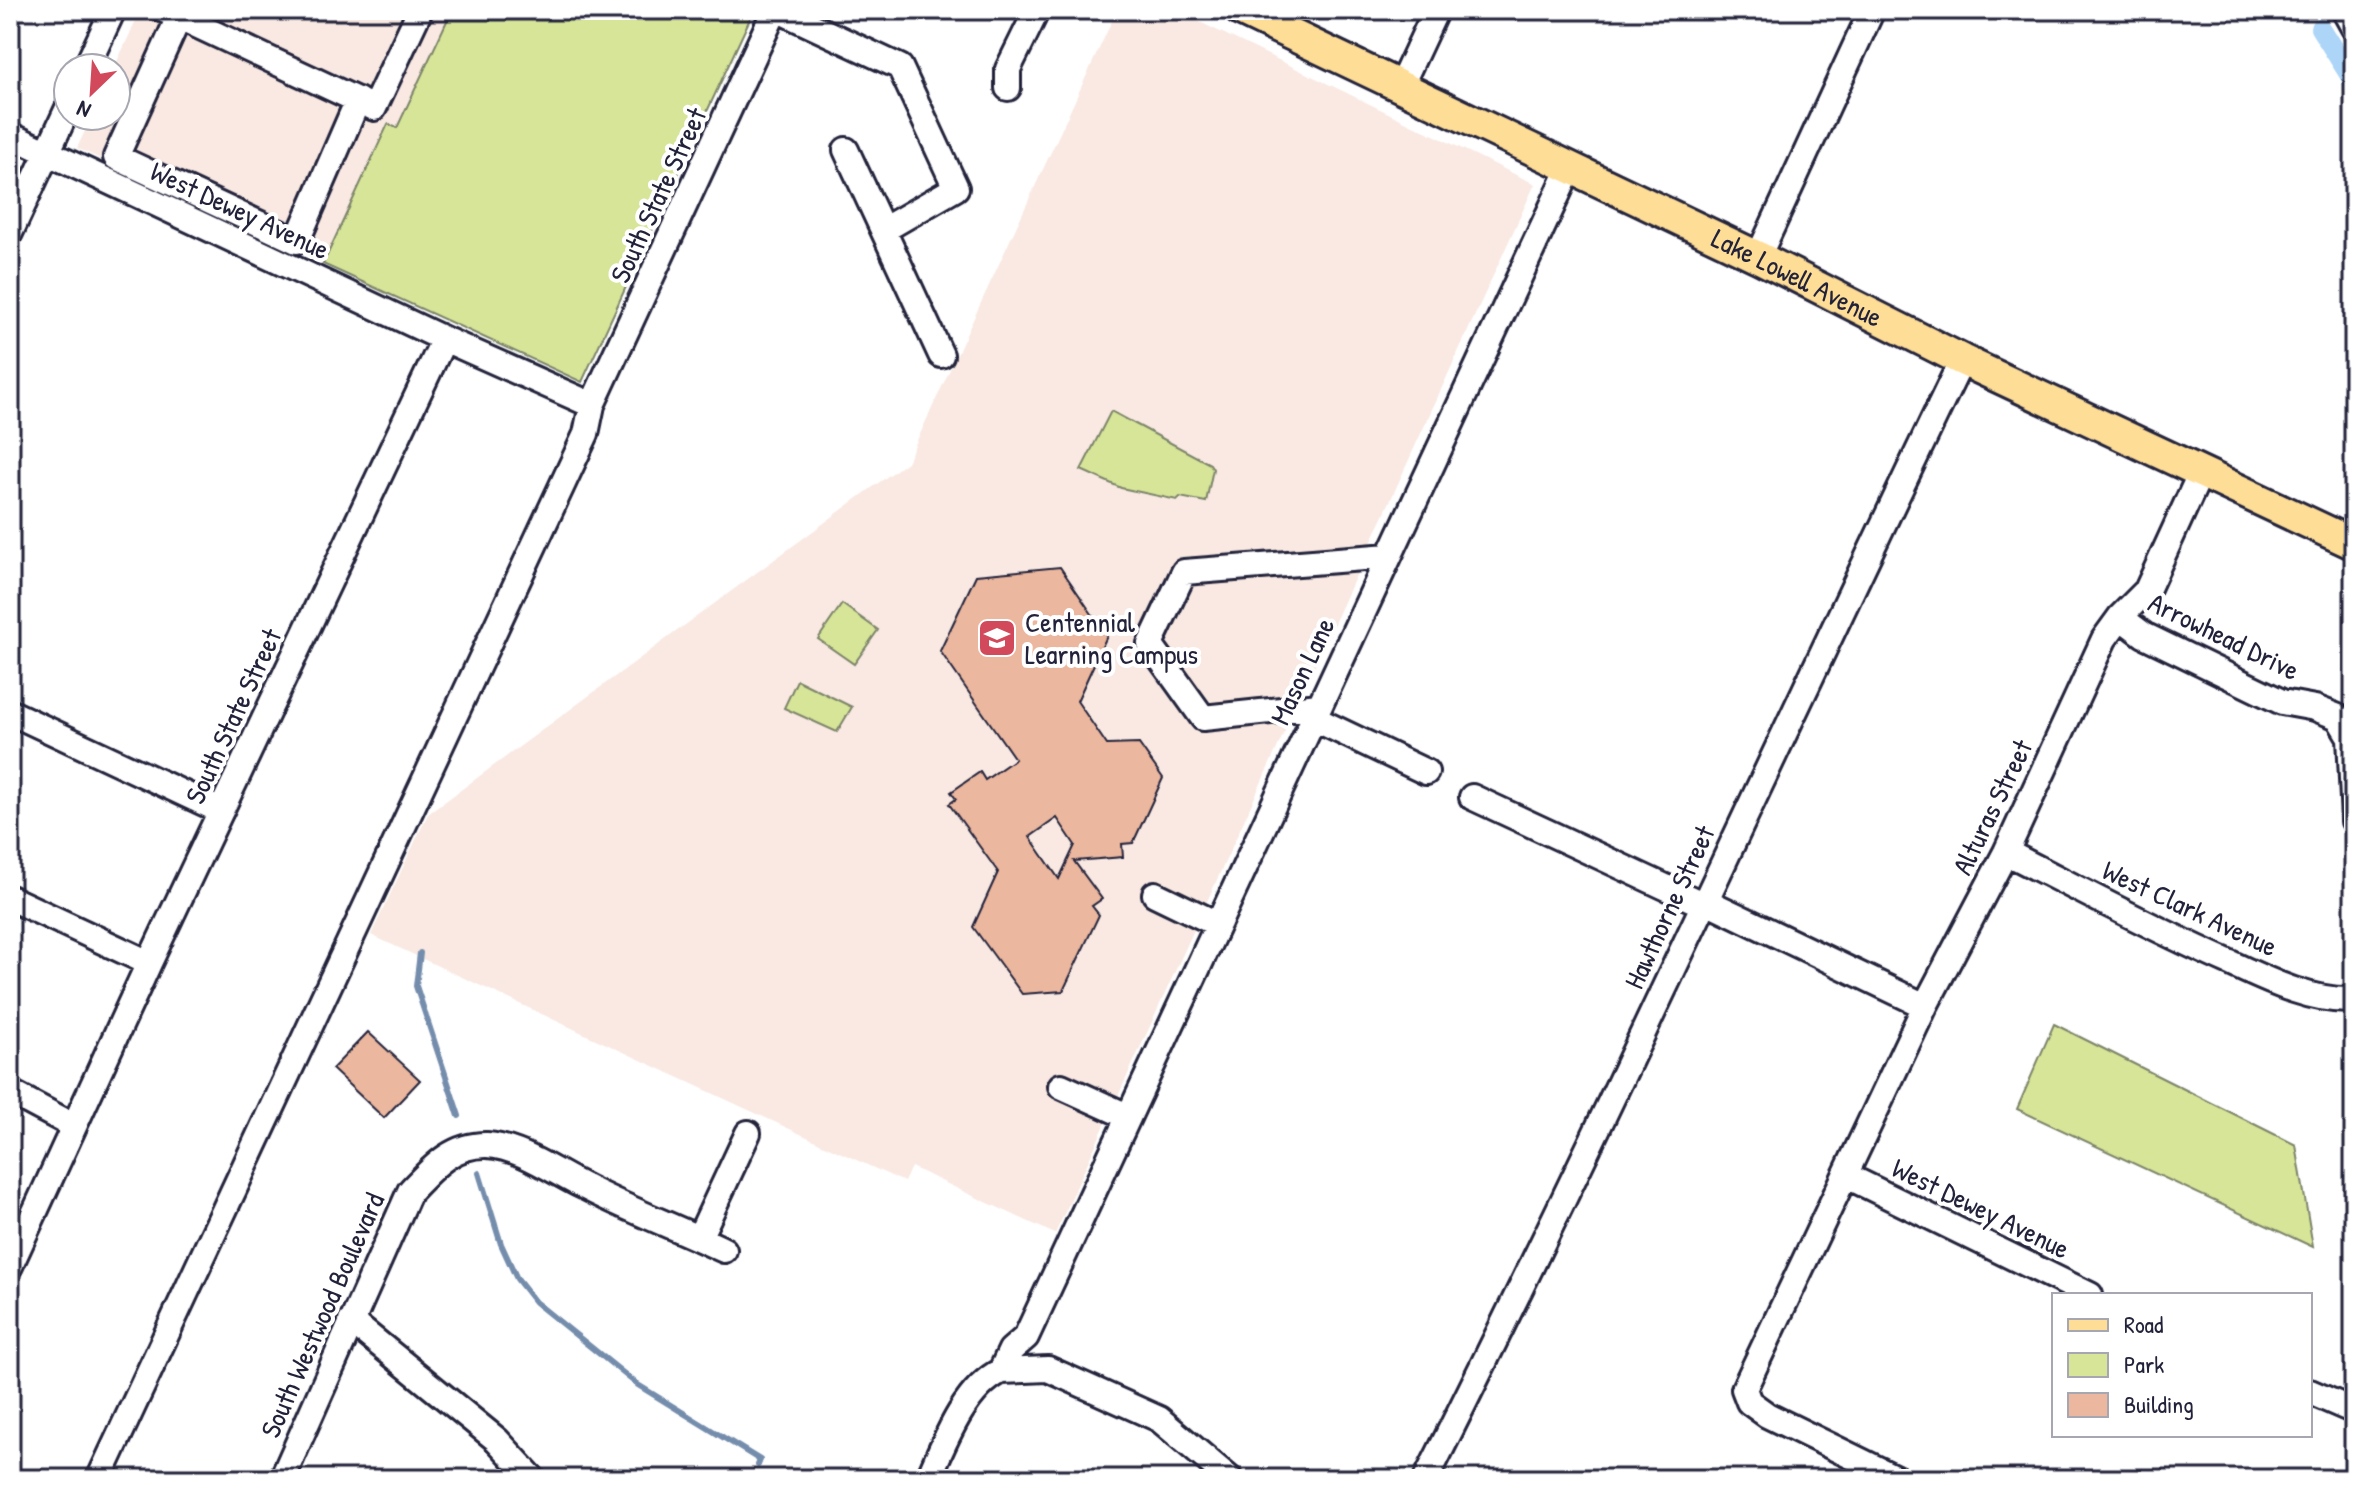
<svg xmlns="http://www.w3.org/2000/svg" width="2364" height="1489" viewBox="0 0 2364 1489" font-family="'Patrick Hand',sans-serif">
	<rect width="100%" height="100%" fill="#fff"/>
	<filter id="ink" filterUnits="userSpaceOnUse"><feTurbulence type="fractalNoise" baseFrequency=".0125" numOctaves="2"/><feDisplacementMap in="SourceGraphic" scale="16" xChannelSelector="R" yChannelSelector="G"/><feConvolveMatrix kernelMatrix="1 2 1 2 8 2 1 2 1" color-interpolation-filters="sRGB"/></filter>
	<g filter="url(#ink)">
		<path fill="#f9e9e2" d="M141,10H452L396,129L387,125L323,264L77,148L92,116H116V68H114Z
			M1117,10H1175L1535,184L1055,1234L911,1167L904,1182L371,935L428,814L907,462Z"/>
		<path fill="#d7e598" stroke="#7c846a" stroke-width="2" d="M452,10H754L582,382L323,264L388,124L397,128Z
			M1111,411L1210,464L1213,469L1206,502L1180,497L1177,500L1121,488L1081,470Z
			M842,604L878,630L854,664L818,639Z
			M797,680L852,707L837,732L784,708Z
			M2054,1024L2296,1145L2313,1247L2017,1109Z"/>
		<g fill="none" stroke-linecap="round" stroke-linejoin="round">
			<path stroke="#758dac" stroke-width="6" d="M420,953L416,986L459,1116
				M479,1173L501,1244L517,1279L535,1302L638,1385L760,1460L758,1465"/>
			<path stroke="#acd5f7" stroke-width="20" d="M2320,28L2354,82"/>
		</g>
		<path fill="#ebb79e" stroke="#22223b" stroke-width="2" fill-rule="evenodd" d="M1060,567L1107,636L1077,701L1107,745L1139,744L1163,778L1133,843L1122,844L1123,857L1074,861L1102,899L1092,906L1099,915L1063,991L1022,994L973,927L998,872L949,804L956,799L951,792L980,772L985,780L1015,759L940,651L976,575ZM1057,818L1075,845L1059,879L1030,837Z
			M368,1032L420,1080L384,1118L332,1069Z"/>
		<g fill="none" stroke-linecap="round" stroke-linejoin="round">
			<g stroke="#22223b" stroke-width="30">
				<path id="minor" d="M164,10L374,108L420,10
					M778,10L900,67L956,188L885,229
					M2344,10L2354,28
					M179,17L116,157L297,241L358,100
					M86,68L113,10
					M1401,85L1436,10
					M1008,88V69L1037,10
					M10,135L444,339L592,405L775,10
					M846,150L941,355
					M10,233L68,108
					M1758,257L1872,10
					M2120,617L2144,635L2282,702L2315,708L2338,717L2350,737L2354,821
					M1319,706L1203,718L1150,644L1184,572L1389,556
					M10,712L221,811
					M1313,718L1426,772
					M1472,797L1704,905
					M2006,852C2079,889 2151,928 2226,961C2265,979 2310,1002 2354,1000
					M1155,894L1217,924
					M10,898L149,963
					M1706,901L1925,1006
					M1061,1086L1127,1116
					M10,1092L74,1126
					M1845,1175L2090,1295
					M699,1238L748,1133
					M10,1266L149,963L444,339
					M351,1321L497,1440L533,1479
					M1001,1371L1011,1350L1026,1337L1570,168
					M1001,1371L1048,1369L1159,1419L1230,1479
					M2310,1392L2354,1411
					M99,1479L586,434L592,405
					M282,1479L410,1191C432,1168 452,1144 487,1145C520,1147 554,1172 583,1186C629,1210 678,1228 724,1250
					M928,1479C944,1443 964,1389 1001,1371
					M1426,1479C1612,1110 1782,732 1962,360
					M1898,1479L1767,1415L1749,1402L1744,1389L1925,1006L2006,852L2104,639L2120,617L2147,590L2201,472"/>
			</g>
			<g stroke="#22223b" stroke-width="36">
				<g id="major">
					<path id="s1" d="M1240,10L1758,257L1962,360L2354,544"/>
				</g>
			</g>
			<path stroke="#22223b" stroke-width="4" stroke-dasharray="8 6" stroke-linecap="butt" d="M951,1473L963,1479"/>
			<use href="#minor" stroke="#fff" stroke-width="24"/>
			<use href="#major" stroke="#fedd96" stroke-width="30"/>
		</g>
	</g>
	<defs>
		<g id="school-square" transform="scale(2)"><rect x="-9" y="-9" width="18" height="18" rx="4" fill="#d1495b" stroke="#fff"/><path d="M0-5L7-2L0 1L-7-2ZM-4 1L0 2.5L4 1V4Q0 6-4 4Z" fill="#fff"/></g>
	</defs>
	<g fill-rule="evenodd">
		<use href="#school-square" x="997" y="638"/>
	</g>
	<g text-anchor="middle" stroke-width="8" stroke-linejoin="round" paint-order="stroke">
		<g font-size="28" fill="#22223b" stroke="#fff">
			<text transform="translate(658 195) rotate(-65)" y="10">South State Street</text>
			<text transform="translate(240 210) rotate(25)" y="10">West Dewey Avenue</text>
			<text dy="10" stroke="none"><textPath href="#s1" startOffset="618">Lake Lowell Avenue</textPath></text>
			<text transform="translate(2224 636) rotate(26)" y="10">Arrowhead Drive</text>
			<text transform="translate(1302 671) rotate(-65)" y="10">Mason Lane</text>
			<text transform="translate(233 716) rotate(-65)" y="10">South State Street</text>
			<text transform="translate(1992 807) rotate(-64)" y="10">Alturas Street</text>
			<text transform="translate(1669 907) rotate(-65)" y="10">Hawthorne Street</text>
			<text transform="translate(2190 908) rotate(25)" y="10">West Clark Avenue</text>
			<text transform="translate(1981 1208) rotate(26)" y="10">West Dewey Avenue</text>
			<text transform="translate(322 1315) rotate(-66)" y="10">South Westwood Boulevard</text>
		</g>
		<g font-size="28" fill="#22223b" stroke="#fff" text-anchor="start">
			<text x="1025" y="632">Centennial<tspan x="1025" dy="32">Learning Campus</tspan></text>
		</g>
	</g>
	<rect width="2364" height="1489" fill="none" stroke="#fff" stroke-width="40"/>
	<rect x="20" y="20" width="2324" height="1449" fill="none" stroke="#22223b" stroke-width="3" filter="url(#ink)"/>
	<rect x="2052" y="1293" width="260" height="144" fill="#ffffff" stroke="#a7a7b1" stroke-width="2"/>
	<rect x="2068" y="1319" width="40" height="12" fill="#fedd96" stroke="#a7a7b1" stroke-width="2"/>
	<text x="2124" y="1333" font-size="24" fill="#22223b">Road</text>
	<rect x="2068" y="1353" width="40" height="24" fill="#d7e598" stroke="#a7a7b1" stroke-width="2"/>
	<text x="2124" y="1373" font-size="24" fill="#22223b">Park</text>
	<rect x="2068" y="1393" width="40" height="24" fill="#ebb79e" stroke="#a7a7b1" stroke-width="2"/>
	<text x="2124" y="1413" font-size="24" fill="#22223b">Building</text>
	<g transform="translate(92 92) rotate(205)"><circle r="38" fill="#ffffff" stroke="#a7a7b1" stroke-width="2"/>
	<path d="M0-6L14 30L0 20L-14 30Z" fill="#d1495b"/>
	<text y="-12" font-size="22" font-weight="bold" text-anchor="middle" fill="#22223b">N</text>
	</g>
</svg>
